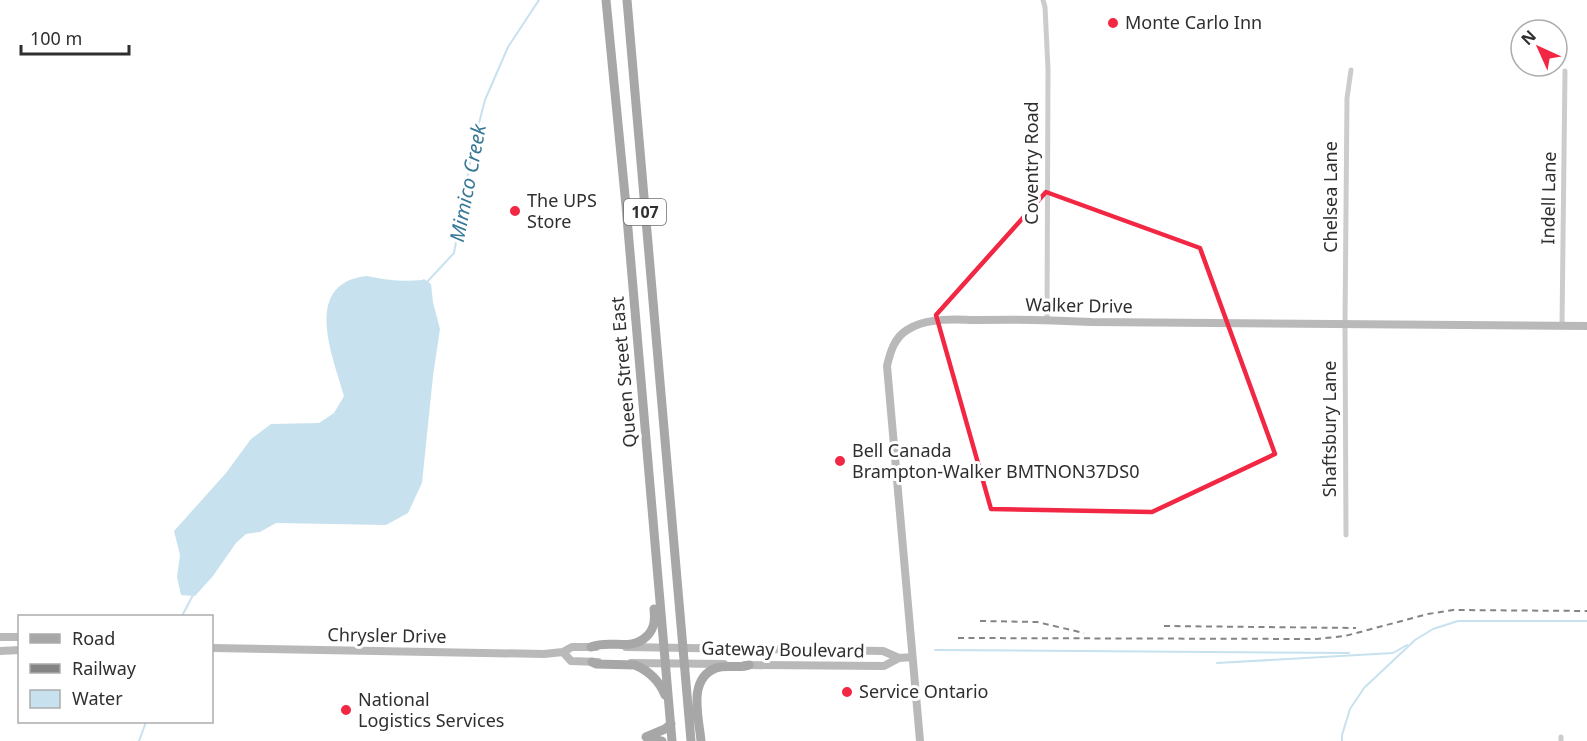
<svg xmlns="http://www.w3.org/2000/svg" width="1587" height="741" viewBox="0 0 1587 741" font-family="'Noto Sans',sans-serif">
	<rect width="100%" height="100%" fill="#fff"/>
	<path fill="#c7e2ee" d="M367,276C386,280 402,282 422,280L424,279L431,284L433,302L440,329L433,376L422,483L408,513L386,525L276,523L260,532L246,534L236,543L213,576L195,596L181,595L177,577L180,555L174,531L226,473L251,439L271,424L319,423L334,413L344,396C333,357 301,283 367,276Z"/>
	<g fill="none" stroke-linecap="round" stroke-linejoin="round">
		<path stroke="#c7e2ee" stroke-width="2" d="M427,282L454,253L473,146L485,100L508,47L539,0
			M182,616L193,595
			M935,650L1349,653
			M1217,663L1393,653L1407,645
			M139,741L146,722
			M1342,741V735L1350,709L1364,688L1415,640L1433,629L1458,621H1587"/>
		<path stroke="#ccc" stroke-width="5" d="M1043,0L1045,7L1048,69L1047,319
			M1562,326L1565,71
			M1346,535L1345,324L1347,98L1351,70
			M1561,741V737"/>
		<path stroke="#b9b9b9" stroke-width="8" d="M0,637H20
			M626,647L883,651L899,658
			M212,648L544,654L563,652L572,647H596
			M0,651L20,650
			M563,652L571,661L598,662
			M631,663L724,664
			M745,665L884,666L899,658L912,657
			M920,741L887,366C890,353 894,338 907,330C915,325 923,322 933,321C948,318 964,320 979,320C1017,319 1054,320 1092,322L1587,326"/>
		<path stroke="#a7a7a7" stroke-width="9" d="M606,0L626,206L672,741
			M627,0L691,741
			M591,647C610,639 631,652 647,636C655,628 655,619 654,609
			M592,662L596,664L635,665C649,671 659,680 665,695
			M646,737L665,729L671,724
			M646,737L662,741
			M701,741C699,718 687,679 716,668C727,664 739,669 749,665"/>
		<path stroke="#848484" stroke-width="2" stroke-dasharray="6 4.5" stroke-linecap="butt" d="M980,621L1037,622L1084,633
			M1164,626L1356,628
			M958,638L1317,639L1345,636L1428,614L1453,610L1587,611"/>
	</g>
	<path fill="none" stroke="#f12743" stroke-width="4.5" stroke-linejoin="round" d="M1046,192L1200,248L1275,454L1152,512L991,509L936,315Z"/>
	<g fill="#f12743" stroke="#fff" stroke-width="2">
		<circle cx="1113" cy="23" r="6"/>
		<circle cx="515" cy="211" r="6"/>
		<circle cx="840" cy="461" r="6"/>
		<circle cx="847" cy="692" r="6"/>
		<circle cx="346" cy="710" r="6"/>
	</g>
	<g text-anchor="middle" stroke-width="6" stroke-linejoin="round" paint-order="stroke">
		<rect fill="#fff" stroke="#6d6d6d" stroke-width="1.5" x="624" y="199" width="42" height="26" rx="4.5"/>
		<g font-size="16" font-weight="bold" fill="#2f2f2f">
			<text x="645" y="218">107</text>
		</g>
		<g font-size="18" fill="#2f2f2f" stroke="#fff" text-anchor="start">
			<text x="1125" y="29">Monte Carlo Inn</text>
			<text x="527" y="207">The UPS<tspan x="527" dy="21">Store</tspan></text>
			<text x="852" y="457">Bell Canada<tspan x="852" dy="21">Brampton-Walker BMTNON37DS0</tspan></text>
			<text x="859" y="698">Service Ontario</text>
			<text x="358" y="706">National<tspan x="358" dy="21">Logistics Services</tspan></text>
		</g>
		<g font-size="18" fill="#2f2f2f" stroke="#fff">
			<text transform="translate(1032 163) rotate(-90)" y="6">Coventry Road</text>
			<text transform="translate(1331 197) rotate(-90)" y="6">Chelsea Lane</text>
			<text transform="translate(1549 198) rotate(-89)" y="6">Indell Lane</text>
			<text transform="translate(1079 306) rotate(1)" y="6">Walker Drive</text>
			<text transform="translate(624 372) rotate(-95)" y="6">Queen Street East</text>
			<text transform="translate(1330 429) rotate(-90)" y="6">Shaftsbury Lane</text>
			<text transform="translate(387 636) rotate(1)" y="6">Chrysler Drive</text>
			<text transform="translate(783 650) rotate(1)" y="6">Gateway Boulevard</text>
		</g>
		<g font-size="20" font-style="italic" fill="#377897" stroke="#fff">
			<text transform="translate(468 183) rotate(-79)" y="7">Mimico Creek</text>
		</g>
	</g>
	<rect x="18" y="615" width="195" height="108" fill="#ffffff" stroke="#acacac" stroke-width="1.5"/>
	<rect x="30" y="634" width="30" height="9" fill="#a7a7a7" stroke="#acacac" stroke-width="1.5"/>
	<text x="72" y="645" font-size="18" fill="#2f2f2f">Road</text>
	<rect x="30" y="664" width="30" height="9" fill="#848484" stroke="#acacac" stroke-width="1.5"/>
	<text x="72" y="675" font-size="18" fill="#2f2f2f">Railway</text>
	<rect x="30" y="690" width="30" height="18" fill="#c7e2ee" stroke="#acacac" stroke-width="1.5"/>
	<text x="72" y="705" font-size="18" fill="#2f2f2f">Water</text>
	<g transform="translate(1539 48) rotate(315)"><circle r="28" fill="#ffffff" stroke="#acacac" stroke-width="1.5"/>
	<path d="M0-4.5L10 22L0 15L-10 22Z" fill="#f12743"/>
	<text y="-9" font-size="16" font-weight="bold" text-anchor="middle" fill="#2f2f2f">N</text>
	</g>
	<path d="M21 45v9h108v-9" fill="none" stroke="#2f2f2f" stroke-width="3"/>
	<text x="30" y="45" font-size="18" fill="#2f2f2f" stroke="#ffffff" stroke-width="4.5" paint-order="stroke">100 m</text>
</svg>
